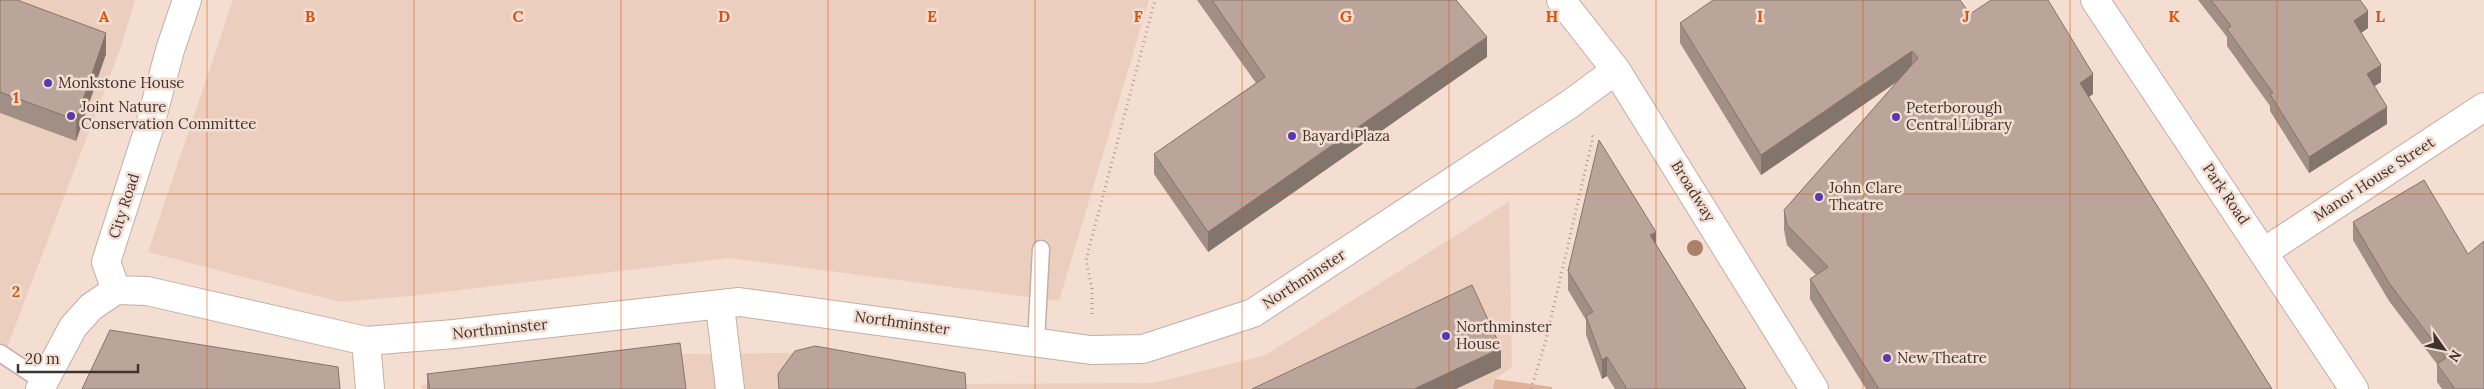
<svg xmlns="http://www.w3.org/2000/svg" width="2484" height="389" viewBox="0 0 2484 389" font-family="Lora,serif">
	<rect width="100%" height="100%" fill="#f4ddd1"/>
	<path fill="#eccebf" d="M0,0H135L121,47L0,366Z
		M233,0H1149L1059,301L729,258L410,296L340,302L148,252Z
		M1509,202L1512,367L1495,379L1493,389H422L421,385L682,354L808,353L965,384L1154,383L1266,355Z"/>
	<path fill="#e0b199" d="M1495,379L1552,387V389H1493Z"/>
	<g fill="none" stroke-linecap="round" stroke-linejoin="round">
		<g stroke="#c4aea3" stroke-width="19">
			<path id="lane" d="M1036,342L1041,249
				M0,353L44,382"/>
		</g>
		<g stroke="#c4aea3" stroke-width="30">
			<path id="street" d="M1561,0L1616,70L1814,389
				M2095,0L2354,389
				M2264,252L2484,107
				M116,290L147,291L366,341L454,334L739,302L1091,350L1143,349L1253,313L1570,104L1616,70
				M116,290L106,262L150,125L170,50L187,0
				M720,306L730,389
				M366,341L370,389
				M40,389L73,327L91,307L116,290"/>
		</g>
		<path stroke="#aa9990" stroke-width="3" stroke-dasharray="1 4" stroke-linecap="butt" d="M1092,314V289L1086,260L1155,0
			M1531,389L1546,340L1593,137L1591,133"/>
		<use href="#lane" stroke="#fff" stroke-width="16"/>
		<use href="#street" stroke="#fff" stroke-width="28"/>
	</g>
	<circle fill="#a9816a" cx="1695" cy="248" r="8"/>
	<path fill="#a18e84" d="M0,0L106,54L76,141L0,113Z
		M1197,0H1456L1487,57L1208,252L1154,174V154L1256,83Z
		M2198,0H2360L2368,28L2361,33L2381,82L2374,86L2387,124L2309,173L2270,111V106L2227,46V37Z
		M1970,14L2093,94L2089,97L2272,389H1866L1810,299V279L1816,275L1787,245L1784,230V210L1897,82L1761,175L1680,43V23Z
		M2353,222L2484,389H2442L2437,382V364L2389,301L2353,240Z
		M1656,244L1746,389H1615L1607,376L1602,379L1586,335V320L1568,290V271Z
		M427,374L686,389H427Z"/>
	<path fill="#83746c" d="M2368,11V28L2354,38V21Z
		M106,33V54L76,141V120Z
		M1487,37V57L1208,252V232Z
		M1912,51V71L1761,175V155Z
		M2381,65V82L2367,91V74Z
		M2093,74V94L2080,103V83Z
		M2387,107V124L2309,173V157Z
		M1656,232V251L1650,235Z
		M1501,348V368L1456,389H1414Z
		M1607,357V376L1602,379V360Z"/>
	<path fill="#bba59a" stroke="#83746c" d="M0,0H17L106,33L76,120L0,92Z
		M1212,0H1456L1487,37L1208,232L1154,154L1265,77Z
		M1713,0H1960L1970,14L1991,0H2048L2093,74L2080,83L2272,389H1879L1810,279L1828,267L1787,225L1784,210L1918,58L1912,51L1761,155L1680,23Z
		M2211,0H2360L2368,11L2354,21L2381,65L2367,74L2387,107L2309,157L2270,94L2273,93L2227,29L2231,26Z
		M1599,140L1656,232L1650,235L1746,389H1627L1607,357L1602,360L1586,316L1593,312L1568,271Z
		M2424,180L2468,254L2484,241V389H2455L2437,364L2446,358L2389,283L2353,222Z
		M1472,285L1501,348L1414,389H1252Z
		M110,330L338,367L340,389H82Z
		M680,343L686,389H430L427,374Z
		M815,346L965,373L966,389H779L778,374L795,351Z"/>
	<path fill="none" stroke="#d75510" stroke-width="1" stroke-opacity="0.55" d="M207,0V389M414,0V389M621,0V389M828,0V389M1035,0V389M1242,0V389M1449,0V389M1656,0V389M1863,0V389M2070,0V389M2277,0V389M0,194H2484"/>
	<g fill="#553ab2" stroke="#f4ddd1" stroke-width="2">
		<circle cx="48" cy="83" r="5"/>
		<circle cx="71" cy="116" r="5"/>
		<circle cx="1896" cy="117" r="5"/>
		<circle cx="1292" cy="136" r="5"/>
		<circle cx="1819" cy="197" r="5"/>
		<circle cx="1446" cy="336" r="5"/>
		<circle cx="1887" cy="358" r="5"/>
	</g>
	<g text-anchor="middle" stroke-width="5" stroke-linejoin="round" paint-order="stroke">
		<g font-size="15" fill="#3d3430" stroke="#f4ddd1" text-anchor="start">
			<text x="58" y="88">Monkstone House</text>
			<text x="81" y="112">Joint Nature<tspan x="81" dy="17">Conservation Committee</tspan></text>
			<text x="1906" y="113">Peterborough<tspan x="1906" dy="17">Central Library</tspan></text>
			<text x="1302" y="141">Bayard Plaza</text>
			<text x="1829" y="193">John Clare<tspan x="1829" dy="17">Theatre</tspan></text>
			<text x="1456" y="332">Northminster<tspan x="1456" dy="17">House</tspan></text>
			<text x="1897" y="363">New Theatre</text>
		</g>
		<g font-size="15" fill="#3d3430" stroke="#f4ddd1">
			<text transform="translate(2374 179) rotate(-33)" y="5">Manor House Street</text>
			<text transform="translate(1693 191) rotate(58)" y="5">Broadway</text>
			<text transform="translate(2226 194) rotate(56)" y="5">Park Road</text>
			<text transform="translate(124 206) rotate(-72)" y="5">City Road</text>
			<text transform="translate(1304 279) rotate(-33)" y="5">Northminster</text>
			<text transform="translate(902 323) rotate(8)" y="5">Northminster</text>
			<text transform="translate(500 329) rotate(-6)" y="5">Northminster</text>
		</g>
	</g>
	<g font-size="16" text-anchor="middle" font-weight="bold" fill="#d75510" stroke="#f4ddd1" stroke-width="5" stroke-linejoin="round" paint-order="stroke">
		<text x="104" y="22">A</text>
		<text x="310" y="22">B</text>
		<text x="518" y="22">C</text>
		<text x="724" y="22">D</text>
		<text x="932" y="22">E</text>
		<text x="1138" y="22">F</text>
		<text x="1346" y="22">G</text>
		<text x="1552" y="22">H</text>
		<text x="1760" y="22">I</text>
		<text x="1966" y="22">J</text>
		<text x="2174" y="22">K</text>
		<text x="2380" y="22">L</text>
		<text x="16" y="103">1</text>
		<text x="16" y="297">2</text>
	</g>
	<g transform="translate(2444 349) rotate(123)" stroke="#f4ddd1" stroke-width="4" paint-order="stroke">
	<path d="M0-4L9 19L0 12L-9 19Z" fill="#3d3430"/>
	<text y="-8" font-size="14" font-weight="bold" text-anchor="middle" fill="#3d3430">N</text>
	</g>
	<path d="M18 364v8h120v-8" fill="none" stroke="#3d3430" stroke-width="2.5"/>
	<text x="25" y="364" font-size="15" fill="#3d3430" stroke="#f4ddd1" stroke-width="4" paint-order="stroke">20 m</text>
</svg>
